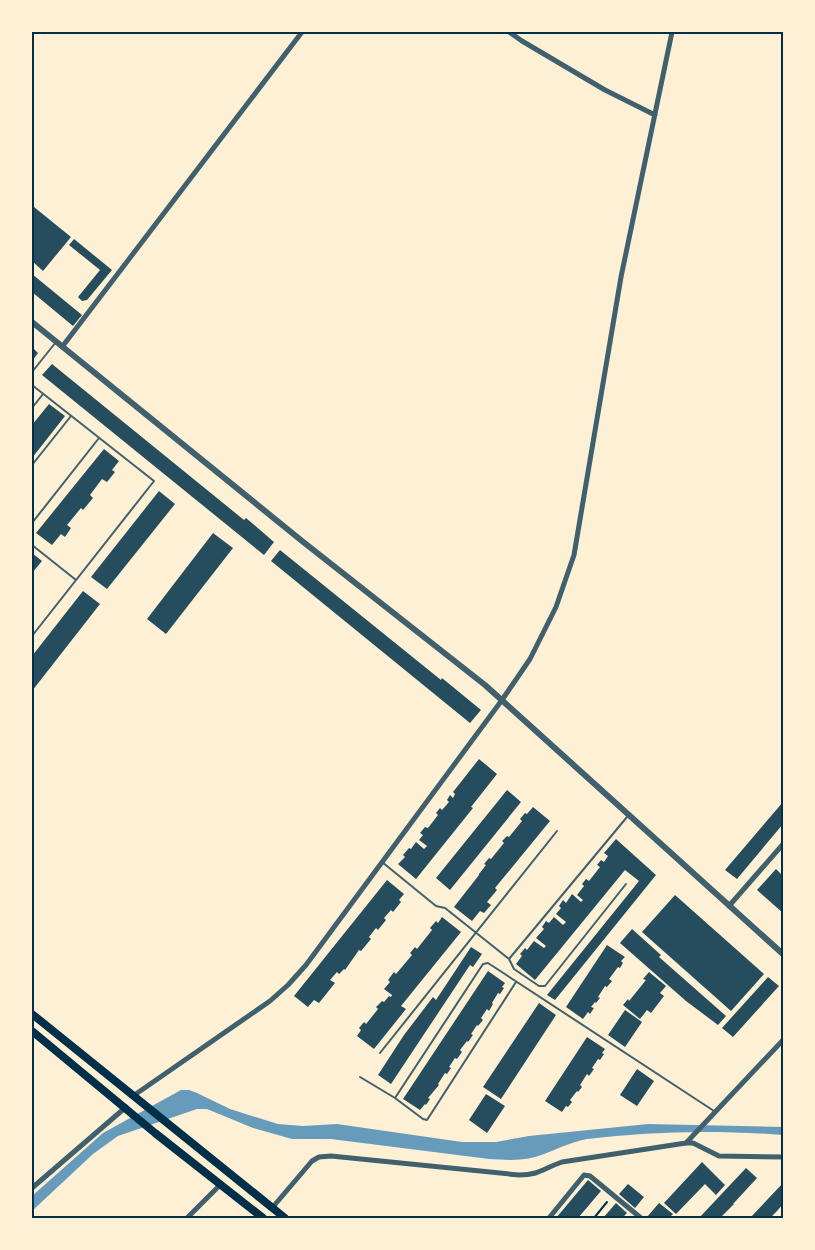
<svg xmlns="http://www.w3.org/2000/svg" width="815" height="1250" viewBox="0 0 815 1250" font-family="'Zilla Slab',serif">
	<rect width="100%" height="100%" fill="#fdf0d5"/>
	<path fill="#669bbc" d="M181,1090H189L197,1093L230,1109L278,1124L303,1126L337,1124L462,1142H496L529,1136L648,1124L783,1127V1135C718,1130 652,1131 587,1139C569,1142 552,1152 535,1157C520,1161 505,1160 489,1159L331,1139H292L253,1128L207,1109H197L118,1136L93,1154L32,1211V1196L103,1133Z"/>
	<path fill="#264d5e" d="M34,207L71,237L43,271L32,261V210Z
		M74,239L112,270L87,300L82,301L78,297L100,270L69,245Z
		M32,274L82,315L73,326L32,292Z
		M32,347L38,353L32,361Z
		M52,364L244,520L246,518L274,542L264,555L42,375Z
		M49,404L65,416L32,458V425Z
		M104,449L119,461L112,470L115,472L107,482L102,479L90,495L93,498L83,510L81,508L67,525L71,528L65,537L61,534L52,545L36,533Z
		M159,491L175,504L107,589L91,577Z
		M213,533L233,548L166,634L147,619Z
		M280,550L441,680L442,678L481,710L470,723L271,561Z
		M32,553L42,561L32,573Z
		M83,591L100,604L32,691V656Z
		M479,759L497,774L471,807L473,808L416,879L398,864L405,857L403,855L409,848L411,849L416,842L424,849L427,846L419,840L423,835L420,833L425,827L428,828L438,815L436,813L440,808L442,810L449,802L447,800L450,795L453,798L455,794L453,792Z
		M507,790L521,802L450,890L436,878Z
		M783,802V824L737,879L725,870Z
		M533,807L550,821L495,888L497,890L487,902L491,905L484,913L480,911L472,921L454,907L479,875V874L486,865L484,864L489,858L491,859L504,843L502,841L507,836L509,837L522,821L520,819L525,813L527,814Z
		M616,839L656,875L555,1000L547,995L639,881L625,870L535,980L516,964L522,956L520,954L525,948L527,950L534,941L544,948L546,946L536,938L544,929L542,927L546,921L549,923L554,917L563,925L566,922L556,914L561,908L559,906L563,900L566,903L572,894L581,902L583,900L577,895L584,886L582,884L586,879L589,881L600,867L597,865L601,860L604,862L608,856L604,853Z
		M776,869L783,876V913L757,890Z
		M387,880L404,894L399,900L401,902L393,912L391,910L384,918L386,920L378,930L376,928L369,937L371,939L361,951L359,950L345,970L344,969L339,974L337,972L330,980L335,983L319,1003L314,1000L308,1007L294,996Z
		M675,895L764,974L731,1011L642,932Z
		M442,917L461,932L401,1006L406,1009L374,1049L357,1036L361,1030L359,1028L364,1022L366,1024L378,1009L376,1007L382,1001L384,1002L389,996L391,997L392,995L384,989L390,982L388,980L394,972L396,974L412,955L410,953L415,947L417,949L432,930L430,928L436,921L438,923Z
		M632,929L661,955L659,957L726,1016L718,1025L686,1001L620,943Z
		M607,945L625,957L621,961L623,963L620,968L618,967L609,979L612,981L607,987L605,986L598,997L600,998L596,1003L595,1002L591,1007L594,1008L590,1014L588,1012L583,1019L566,1007Z
		M471,947L482,954L473,967L470,965L391,1084L378,1075L404,1035L433,997L436,1000Z
		M488,971L505,983L502,987L504,988L500,994L498,993L492,1003L493,1004L489,1011L487,1009L481,1018L483,1020L478,1026L477,1025L471,1034L473,1035L468,1042L467,1041L460,1050L462,1052L457,1059L455,1058L449,1067L451,1068L447,1074L445,1073L438,1084L439,1085L428,1098L430,1099L426,1105L425,1104L420,1110L403,1099Z
		M649,972L666,986L660,993L664,996L651,1013L647,1010L640,1019L623,1005L628,999L629,1001L646,980L643,979Z
		M768,977L779,986L733,1037L722,1028Z
		M539,1003L556,1015L501,1099L483,1087Z
		M625,1010L642,1022L625,1047L608,1035Z
		M587,1037L605,1049L602,1053L604,1054L600,1060L598,1059L592,1068L594,1069L589,1076L587,1074L580,1085L582,1087L578,1092L577,1091L570,1100L572,1102L568,1107L566,1106L562,1112L545,1101Z
		M637,1069L654,1081L637,1106L620,1095Z
		M486,1094L505,1106L487,1133L469,1120Z
		M702,1162L725,1185L716,1195L705,1184L676,1214L664,1203Z
		M746,1168L757,1178L733,1204H734L720,1218H699Z
		M588,1180L601,1191L578,1218H556Z
		M783,1183V1204L777,1211L770,1218H750Z
		M628,1184L644,1197L635,1208L619,1194Z
		M616,1203L627,1213L622,1218H603Z
		M659,1203L673,1214L669,1218H648L647,1217Z"/>
	<g fill="none" stroke-linecap="round" stroke-linejoin="round">
		<path stroke="#003049" stroke-width="2" d="M594,1218L607,1202"/>
		<path stroke="#3f606c" stroke-width="2" d="M32,372L56,342
			M32,385L154,481L32,636
			M32,408L43,394
			M32,465L71,416
			M32,523L99,438
			M32,545L76,580
			M382,862L436,906L445,908L509,959L627,817
			M509,959L514,969L539,986H545L626,884
			M380,1053L557,831
			M360,1077L395,1098L423,1119L427,1120L516,982
			M395,1098L483,964L488,963L714,1111"/>
		<path stroke="#3f606c" stroke-width="5" d="M509,32L522,41L605,90L655,115
			M62,347L302,32
			M729,906L784,843
			M133,1096L270,1001L288,985L306,965L502,700L530,659L556,607L574,555L621,277L672,32
			M686,1143L784,1039
			M32,1188L126,1107
			M272,1208L312,1161L319,1157L331,1156L519,1175C540,1175 544,1168 562,1162L686,1143H693L719,1156L784,1157
			M187,1218L221,1184
			M549,1218L584,1175L590,1176L641,1218"/>
		<path stroke="#3f606c" stroke-width="6" d="M32,322L302,541L485,685L784,955"/>
		<path stroke="#003049" stroke-width="8" d="M32,1014L285,1218
			M32,1031L155,1133L263,1218"/>
	</g>
	<rect width="815" height="1250" fill="none" stroke="#fdf0d5" stroke-width="66"/>
	<rect x="33" y="33" width="749" height="1184" fill="none" stroke="#003049" stroke-width="2"/>
</svg>
